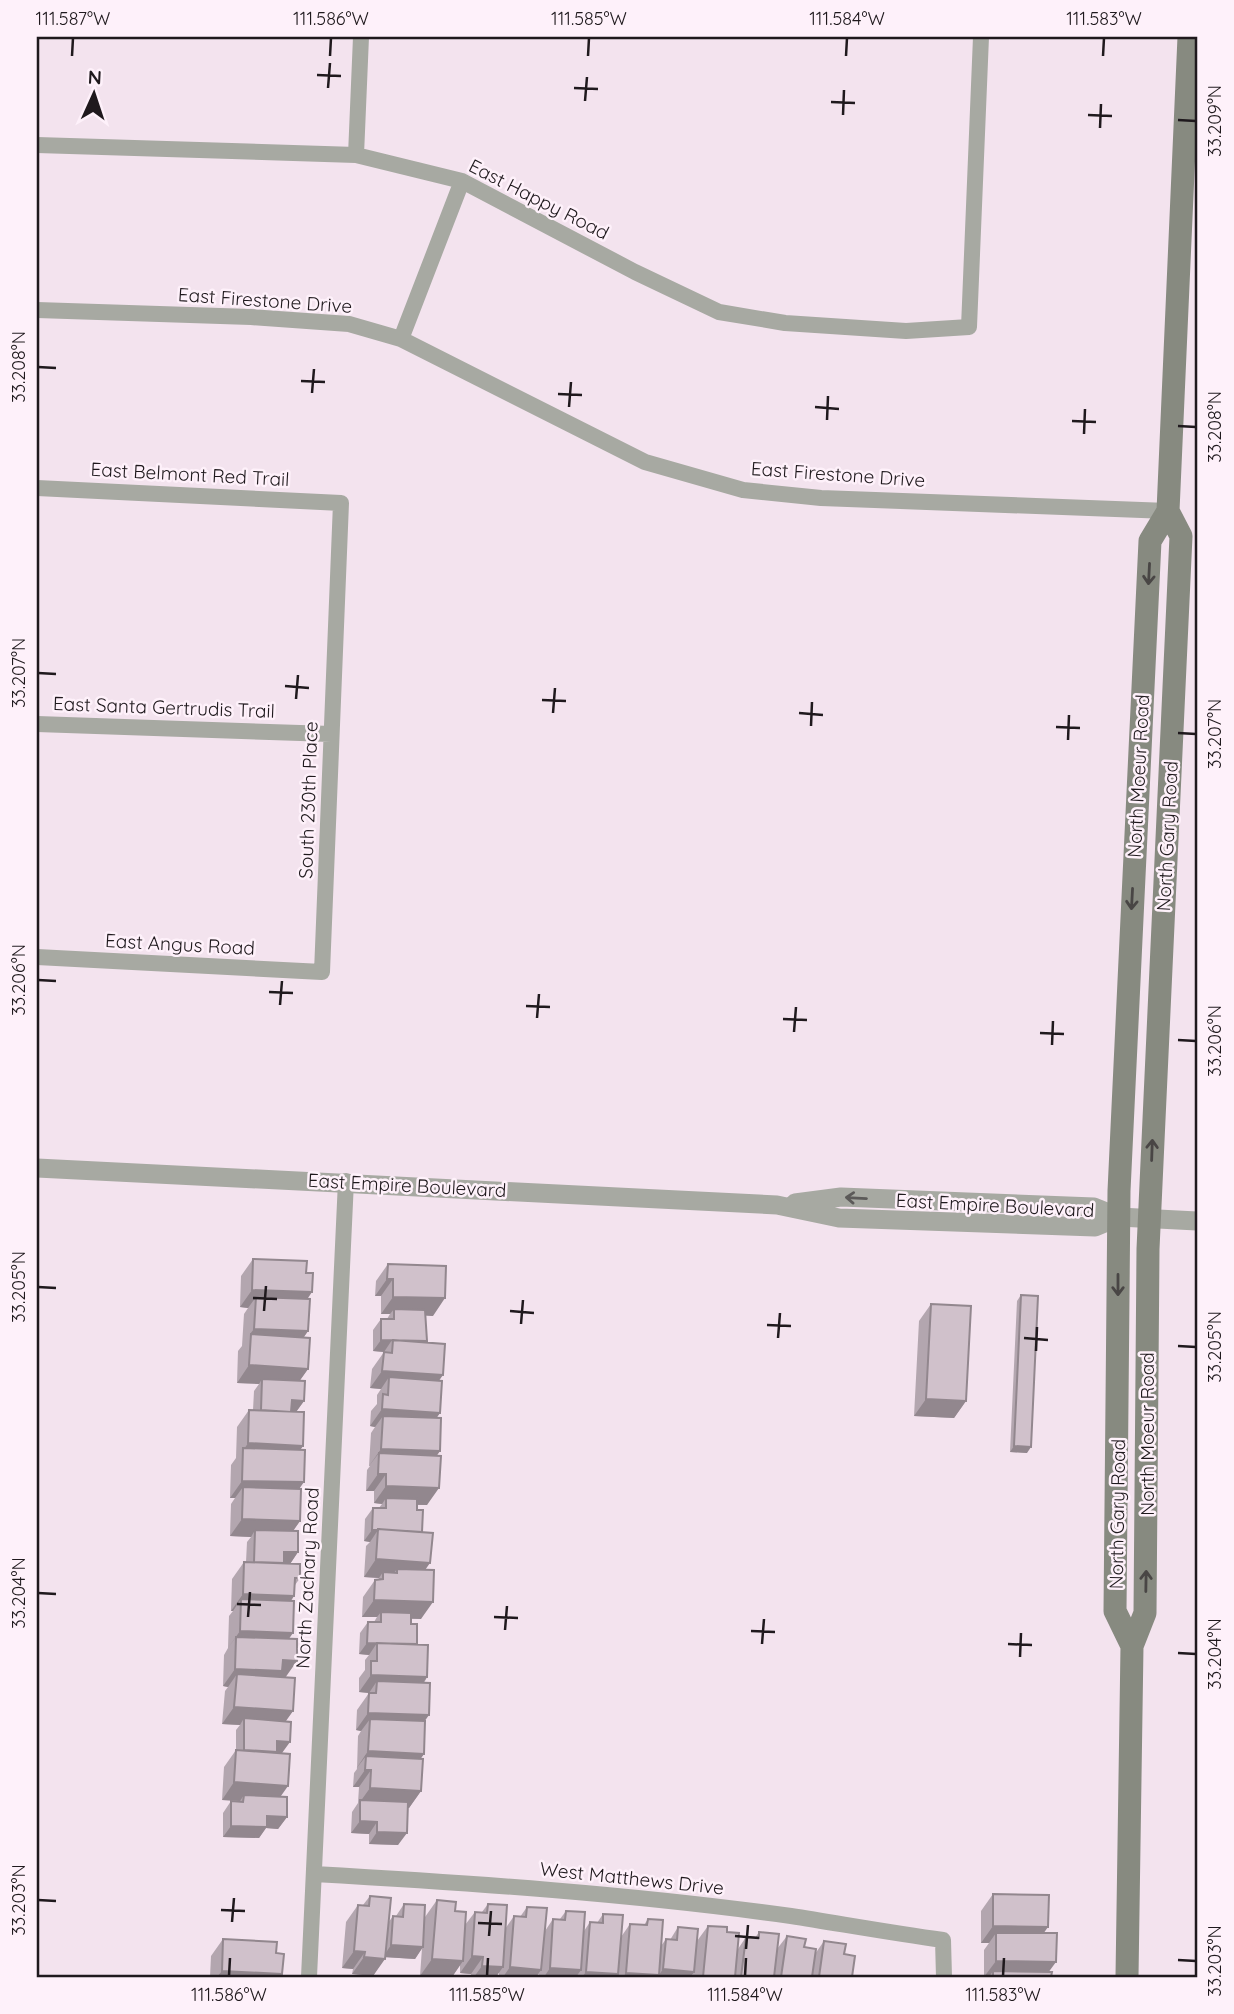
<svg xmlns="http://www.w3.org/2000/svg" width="1234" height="2014" viewBox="0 0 1234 2014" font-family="Quicksand,sans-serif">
	<rect width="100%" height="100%" fill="#f3e3ee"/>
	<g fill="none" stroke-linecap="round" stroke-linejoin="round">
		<path stroke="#a7a9a2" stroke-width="16" d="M37,145L356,155L462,181L635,272L719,312L785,323L906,331L969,327L981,37
			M356,155L361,37
			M37,310L251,317L349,324L401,339L645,462L743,490L821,498L1168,511
			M401,339L462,181
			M37,488L341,503L322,972L37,957
			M37,724L331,734
			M314,1874C473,1883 633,1894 791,1916C842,1924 892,1933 943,1940L944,1977
			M309,1977L346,1181"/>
		<path stroke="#a7a9a2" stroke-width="19" d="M37,1168L777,1205L839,1218L1095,1227L1119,1217
			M795,1203L841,1197L1094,1207L1119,1217L1197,1221"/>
		<path stroke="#878a80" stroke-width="23" d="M1132,1646L1145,1613L1148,1249L1181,536L1168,511L1189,37
			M1127,1977L1132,1646L1115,1611L1119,1191L1150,541L1168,511"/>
	</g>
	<path fill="#b3a6af" d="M253,1259L306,1273L308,1299V1331L304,1337L308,1369L300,1380L304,1401L296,1412L303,1446L300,1450V1521L293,1531L298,1552L290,1564L300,1578L295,1585L294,1596L291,1601L285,1678L293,1711L285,1721L282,1753L281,1797L287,1817L278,1829L266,1828L259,1838L223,1837V1813L231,1801L239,1802L240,1801L222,1800L224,1767L236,1750V1730L240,1725L222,1724L225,1691L228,1687L223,1686L224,1655L228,1648L229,1616L233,1611H231L232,1579L244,1562H246L247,1542L251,1537L230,1536L231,1504L235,1498H230L231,1465L236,1458L237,1427L249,1410H253L254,1391L259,1384L237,1383L238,1351L242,1346L244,1314L248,1308L240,1307L241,1276Z
		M388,1264L433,1316L425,1315L427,1341L439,1381L440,1413L436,1418L440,1451L436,1456L427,1505H417V1510L422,1532L426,1570L421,1619H411V1624L416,1645L427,1677L424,1683L425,1721L424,1754L420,1759L421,1791L409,1808H407L398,1845L369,1844V1834L351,1833L352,1812L358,1803L359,1787H353L354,1773L357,1769L358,1736L361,1731L356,1730L357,1710L369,1693L359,1692V1678L365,1670V1660L369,1655L359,1654L360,1633L368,1622H374L377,1617H362L363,1597L375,1580H378L379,1578L364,1577L366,1546L370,1542L364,1541L365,1519L373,1508H379L382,1504L374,1503V1491H366L367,1470L370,1466H369L371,1433L375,1427L370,1426L371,1411L377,1404V1395L381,1389L370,1388L372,1369L384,1352L373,1351V1330L381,1319H387L390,1314H381V1296H375L376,1281Z
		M1021,1295L1027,1453L1010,1452L1017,1301Z
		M931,1304L966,1401L954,1418L914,1416L919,1321Z
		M993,1894L1044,1933L1049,1972L1051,1977H984V1950L989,1943H981V1911Z
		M370,1896L388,1923L393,1916H396L404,1904L425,1917L437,1900L455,1911L465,1925L475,1912H482L488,1904L505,1929L514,1916L520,1917L527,1907L545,1931L553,1919H560L566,1911L584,1931L590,1922L597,1923L603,1914L621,1937L630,1924L644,1925L648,1919L661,1946L666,1939L670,1940L678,1927L697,1941L708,1926L727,1932L738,1949L746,1937L755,1938L759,1932L777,1949L787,1936L815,1954L824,1941L844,1954L852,1977H693V1974L691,1977H538L539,1974L536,1977H499V1972L496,1977H471V1974L460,1973V1965L452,1977L420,1976L422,1948L415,1959L385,1957L373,1976L352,1974L353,1969L342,1968L346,1922L358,1905H363Z
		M223,1939L276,1953L282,1974L280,1977H210L211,1956Z"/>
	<path fill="#92878e" d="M387,1279H393L381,1296H375Z
		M252,1290L312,1292L300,1310L256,1297L248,1308L240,1307Z
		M393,1297L445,1298L433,1316L394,1314V1309L390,1314H381Z
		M254,1329L308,1331L296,1348L250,1334Z
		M381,1340H392L384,1352L373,1351Z
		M249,1365L308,1369L296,1386L262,1379L259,1384L237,1383Z
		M382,1371L443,1375L431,1392L389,1377L381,1389L370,1388Z
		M926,1399L966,1401L954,1418L914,1416Z
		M292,1400L304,1401L296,1412H291Z
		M382,1409L440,1413L428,1430L383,1416L375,1427L370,1426Z
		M248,1443L303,1446L291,1463L243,1451Z
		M1014,1446L1031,1447L1027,1453L1010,1452Z
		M381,1449L440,1451L428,1468L379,1453L369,1466Z
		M378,1474H386L374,1491H366Z
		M242,1481L304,1482L292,1499L243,1487L235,1498H230Z
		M386,1486L439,1488L427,1505L386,1504V1498L382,1504L374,1503Z
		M242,1519L300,1521L288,1538L255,1530L251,1537L230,1536Z
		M372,1530H378L370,1542L364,1541Z
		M284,1552H298L290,1564L276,1563Z
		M376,1559L430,1563L418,1580L397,1573V1569L390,1578L383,1572L379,1578L364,1577Z
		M243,1594L294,1596L282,1613L241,1599L233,1611H231Z
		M374,1600L433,1602L421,1619L381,1617V1612L377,1617H362Z
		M240,1631L293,1633L281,1650L236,1637L228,1648Z
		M367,1643L417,1644L377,1643L369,1655L359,1654Z
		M283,1660L297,1661L285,1678L237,1674L228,1687L223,1686L235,1669Z
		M371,1675L427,1677L415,1695L377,1681L369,1693L359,1692Z
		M234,1707L293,1711L281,1728L244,1718L240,1725L222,1724Z
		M368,1713L429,1715L417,1732L370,1719L361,1731L356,1730Z
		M277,1741L290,1742L282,1753L236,1762Z
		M368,1751L424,1754L412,1771L366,1756L356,1769Z
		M365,1770H371L359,1787H353Z
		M234,1782L288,1786L276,1803L244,1795L240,1801L222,1800Z
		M370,1788L421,1791L409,1808L360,1805V1802Z
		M267,1816L287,1817L278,1829L266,1828L259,1838L223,1837L231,1826Z
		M360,1821L377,1822L369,1834L351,1833Z
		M377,1832L407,1833L398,1845L369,1844Z
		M993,1926L1048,1927L1036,1944L996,1933L989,1943H981Z
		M391,1945L423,1947L415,1959L383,1957Z
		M354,1951L365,1952L353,1969L342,1968Z
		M472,1956L483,1957L471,1974L460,1973Z
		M364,1957L385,1959L373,1976L352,1974Z
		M432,1959L463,1961L452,1977L420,1976Z
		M996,1961L1056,1962L1045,1977L993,1971L989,1977H984Z
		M482,1966L503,1967L496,1977H474Z
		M510,1967L541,1970L536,1977H503Z
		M550,1968L581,1970L576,1977H544Z
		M663,1969L694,1972L691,1977H623L626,1973L659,1975Z
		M222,1971L282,1974L280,1977H217Z
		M586,1972L618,1974L615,1977H582Z"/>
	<path fill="#d0c1cb" stroke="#92878e" stroke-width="2" d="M253,1259L307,1261L306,1273H313L312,1292L252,1290Z
		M388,1264L446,1266L445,1298L393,1297V1279H387Z
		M1021,1295L1038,1296L1031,1447L1014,1446Z
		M256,1297L310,1299L308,1331L254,1329Z
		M931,1304L971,1306L966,1401L926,1399Z
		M394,1309L425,1310L427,1341L381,1340V1319H394Z
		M251,1334L310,1338L308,1369L249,1365Z
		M393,1340L445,1344L443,1375L382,1371L384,1352L392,1353Z
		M389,1377L442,1381L440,1413L382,1409L383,1394L388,1395Z
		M262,1379L305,1381L304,1401L292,1400L291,1412L261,1410Z
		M249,1410L304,1412L303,1446L248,1443Z
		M383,1416L441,1418L440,1451L381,1449Z
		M243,1448L305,1450L304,1482L242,1481Z
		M379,1453L441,1456L439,1488L386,1486V1474H378Z
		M243,1487L301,1489L300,1521L242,1519Z
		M386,1498L417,1499V1510H423L422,1532L378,1529V1530H372L373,1508H386Z
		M378,1529L433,1533L430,1563L376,1559Z
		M255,1530L298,1531V1552H284V1563L254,1562Z
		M244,1562L300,1564V1578H295L294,1596L243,1594Z
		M397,1569L434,1570L433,1602L374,1600L375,1580L383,1579V1572L397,1573Z
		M241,1599L294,1601L293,1633L240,1631Z
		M381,1612L411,1613V1624H417V1644L367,1643L368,1622H381Z
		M236,1637L297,1639V1661L283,1660L282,1671L235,1669Z
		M377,1643L428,1645L427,1677L371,1675V1661H377Z
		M237,1674L295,1678L293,1711L234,1707Z
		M377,1681L430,1683L429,1715L368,1713L369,1693H376Z
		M244,1718L291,1722L290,1742L277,1741V1752L244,1750Z
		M370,1719L425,1721L424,1754L368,1751Z
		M236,1750L290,1754L288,1786L234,1782Z
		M366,1756L423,1759L421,1791L370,1788L371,1770H365Z
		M244,1795L287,1797V1817L267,1816V1827L231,1826V1801L243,1802Z
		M360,1800L408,1802L407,1833L377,1832V1822L360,1821Z
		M993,1894L1049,1895L1048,1927L993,1926Z
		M370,1896L391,1898L385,1959L364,1957L365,1952L354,1951L358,1905L369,1906Z
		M437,1900L456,1902L455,1911L466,1912L463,1961L432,1959Z
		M404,1904L425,1905L423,1947L391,1945L393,1916L403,1917Z
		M488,1904L507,1905L503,1967L482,1966L483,1957L472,1956L475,1912L487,1913Z
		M527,1907L547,1908L541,1970L510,1967L514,1916L526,1917Z
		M566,1911L585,1912L581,1970L550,1968L553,1919L565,1920Z
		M603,1914L623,1915L618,1974L586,1972L590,1922L603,1923Z
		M648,1919L663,1920L659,1975L626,1973L630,1924L647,1925Z
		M708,1926L727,1927V1932L739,1933L735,1977H703Z
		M678,1927L698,1929L694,1972L663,1969L666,1939L677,1940Z
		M759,1932L779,1934L774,1977H741L746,1937L759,1938Z
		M996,1933H1057L1056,1962L996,1961Z
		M787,1936L806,1939L804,1947L816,1949L812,1977H781Z
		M223,1939L277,1942L276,1953L284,1954L282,1974L222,1971Z
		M824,1941L846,1944L844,1954L855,1956L852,1977H819Z
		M993,1971L1052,1972L1051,1977H993Z"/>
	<defs><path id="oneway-shaft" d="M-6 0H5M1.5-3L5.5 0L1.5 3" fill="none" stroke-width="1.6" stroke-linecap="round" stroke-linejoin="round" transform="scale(1.75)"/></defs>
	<g stroke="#494645">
		<use href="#oneway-shaft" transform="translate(1149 574) rotate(93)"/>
		<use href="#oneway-shaft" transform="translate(1132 899) rotate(93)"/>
		<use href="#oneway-shaft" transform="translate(1152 1150) rotate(-88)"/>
		<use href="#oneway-shaft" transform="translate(1118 1285) rotate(90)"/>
		<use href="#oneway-shaft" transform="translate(1146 1581) rotate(-89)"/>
	</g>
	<use stroke="#5c5a59" href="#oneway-shaft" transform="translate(856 1198) rotate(-177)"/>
	<path fill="none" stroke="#1f191d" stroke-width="2.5" d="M72,56L73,38M330,56L331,38M588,56L589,38M846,56L847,38M1103,56L1104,38M317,75L341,76M328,88L330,63M574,88L598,89M585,101L587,77M831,102L855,103M843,115L844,90M1088,115L1112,116M1178,120L1196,121M1100,128L1101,104M38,367L56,368M301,381L325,382M312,393L314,369M558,394L582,395M569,407L571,382M815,407L839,409M827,420L828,396M1072,421L1096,422M1178,426L1196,427M1084,434L1085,409M38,673L56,674M285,686L309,688M296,699L298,675M542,700L566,701M553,713L555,688M799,713L823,715M811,726L812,702M1056,727L1080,728M1178,733L1196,734M1068,740L1069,715M38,980L56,981M269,992L293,993M280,1005L282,981M526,1006L550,1007M537,1018L539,994M783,1019L807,1020M794,1032L796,1007M1040,1033L1064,1034M1178,1040L1196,1041M1052,1045L1053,1021M38,1287L56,1288M253,1298L277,1299M264,1311L266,1286M510,1311L534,1313M521,1324L523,1300M767,1325L791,1326M778,1338L780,1313M1024,1338L1048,1340M1178,1346L1196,1347M1036,1351L1037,1327M38,1593L56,1594M237,1604L261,1605M248,1617L250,1592M494,1617L518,1618M505,1630L507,1606M751,1631L775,1632M762,1644L764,1619M1008,1644L1032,1645M1178,1653L1196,1654M1020,1657L1021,1633M38,1900L56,1901M221,1910L245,1911M232,1922L234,1898M478,1923L502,1924M489,1936L491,1911M735,1936L759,1938M746,1949L748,1925M1178,1960L1196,1961M229,1976L230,1958M487,1976L488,1958M745,1976L746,1958M1003,1976L1004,1958"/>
	<g text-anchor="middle" stroke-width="5" stroke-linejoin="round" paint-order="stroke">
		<g font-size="19" fill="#1f191d" stroke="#fef1fa">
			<text transform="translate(539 199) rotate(27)" y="7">East Happy Road</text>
			<text transform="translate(265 300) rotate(4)" y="7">East Firestone Drive</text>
			<text transform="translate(190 474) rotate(3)" y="7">East Belmont Red Trail</text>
			<text transform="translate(838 474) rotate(4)" y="7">East Firestone Drive</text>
			<text transform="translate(164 707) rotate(2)" y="7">East Santa Gertrudis Trail</text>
			<text transform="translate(1138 776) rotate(-87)" y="7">North Moeur Road</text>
			<text transform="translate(308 800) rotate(-88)" y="7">South 230th Place</text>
			<text transform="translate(1167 836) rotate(-87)" y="7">North Gary Road</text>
			<text transform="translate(180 944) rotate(3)" y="7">East Angus Road</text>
			<text transform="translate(407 1185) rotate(3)" y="7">East Empire Boulevard</text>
			<text transform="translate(995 1205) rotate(3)" y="7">East Empire Boulevard</text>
			<text transform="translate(1147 1434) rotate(-90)" y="7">North Moeur Road</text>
			<text transform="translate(1117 1514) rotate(-89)" y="7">North Gary Road</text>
			<text transform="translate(307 1578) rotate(-87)" y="7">North Zachary Road</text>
			<text transform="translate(632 1878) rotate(6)" y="7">West Matthews Drive</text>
		</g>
	</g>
	<rect width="1234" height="2014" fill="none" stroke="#fef1fa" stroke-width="77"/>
	<g transform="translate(94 94) rotate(3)" stroke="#fef1fa" stroke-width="5" paint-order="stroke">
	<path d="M0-5L12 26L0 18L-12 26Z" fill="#1f191d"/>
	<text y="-10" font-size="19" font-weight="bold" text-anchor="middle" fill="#1f191d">N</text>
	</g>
	<rect x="38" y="38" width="1158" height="1938" fill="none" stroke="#1f191d" stroke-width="2.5"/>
	<g font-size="18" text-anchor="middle" fill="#1f191d">
		<text x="73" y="25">111.587°W</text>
		<text x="331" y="25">111.586°W</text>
		<text x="589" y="25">111.585°W</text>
		<text x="847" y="25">111.584°W</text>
		<text x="1104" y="25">111.583°W</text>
		<text transform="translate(1215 121) rotate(-90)" y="6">33.209°N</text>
		<text transform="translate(19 367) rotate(-90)" y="6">33.208°N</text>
		<text transform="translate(1215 427) rotate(-90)" y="6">33.208°N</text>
		<text transform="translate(19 673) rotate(-90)" y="6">33.207°N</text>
		<text transform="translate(1215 734) rotate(-90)" y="6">33.207°N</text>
		<text transform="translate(19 980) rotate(-90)" y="6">33.206°N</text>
		<text transform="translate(1215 1041) rotate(-90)" y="6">33.206°N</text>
		<text transform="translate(19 1287) rotate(-90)" y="6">33.205°N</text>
		<text transform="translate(1215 1347) rotate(-90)" y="6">33.205°N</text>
		<text transform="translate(19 1593) rotate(-90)" y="6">33.204°N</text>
		<text transform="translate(1215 1654) rotate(-90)" y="6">33.204°N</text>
		<text transform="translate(19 1900) rotate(-90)" y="6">33.203°N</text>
		<text transform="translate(1215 1961) rotate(-90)" y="6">33.203°N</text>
		<text x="229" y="2001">111.586°W</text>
		<text x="487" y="2001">111.585°W</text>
		<text x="745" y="2001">111.584°W</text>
		<text x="1003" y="2001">111.583°W</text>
	</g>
</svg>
